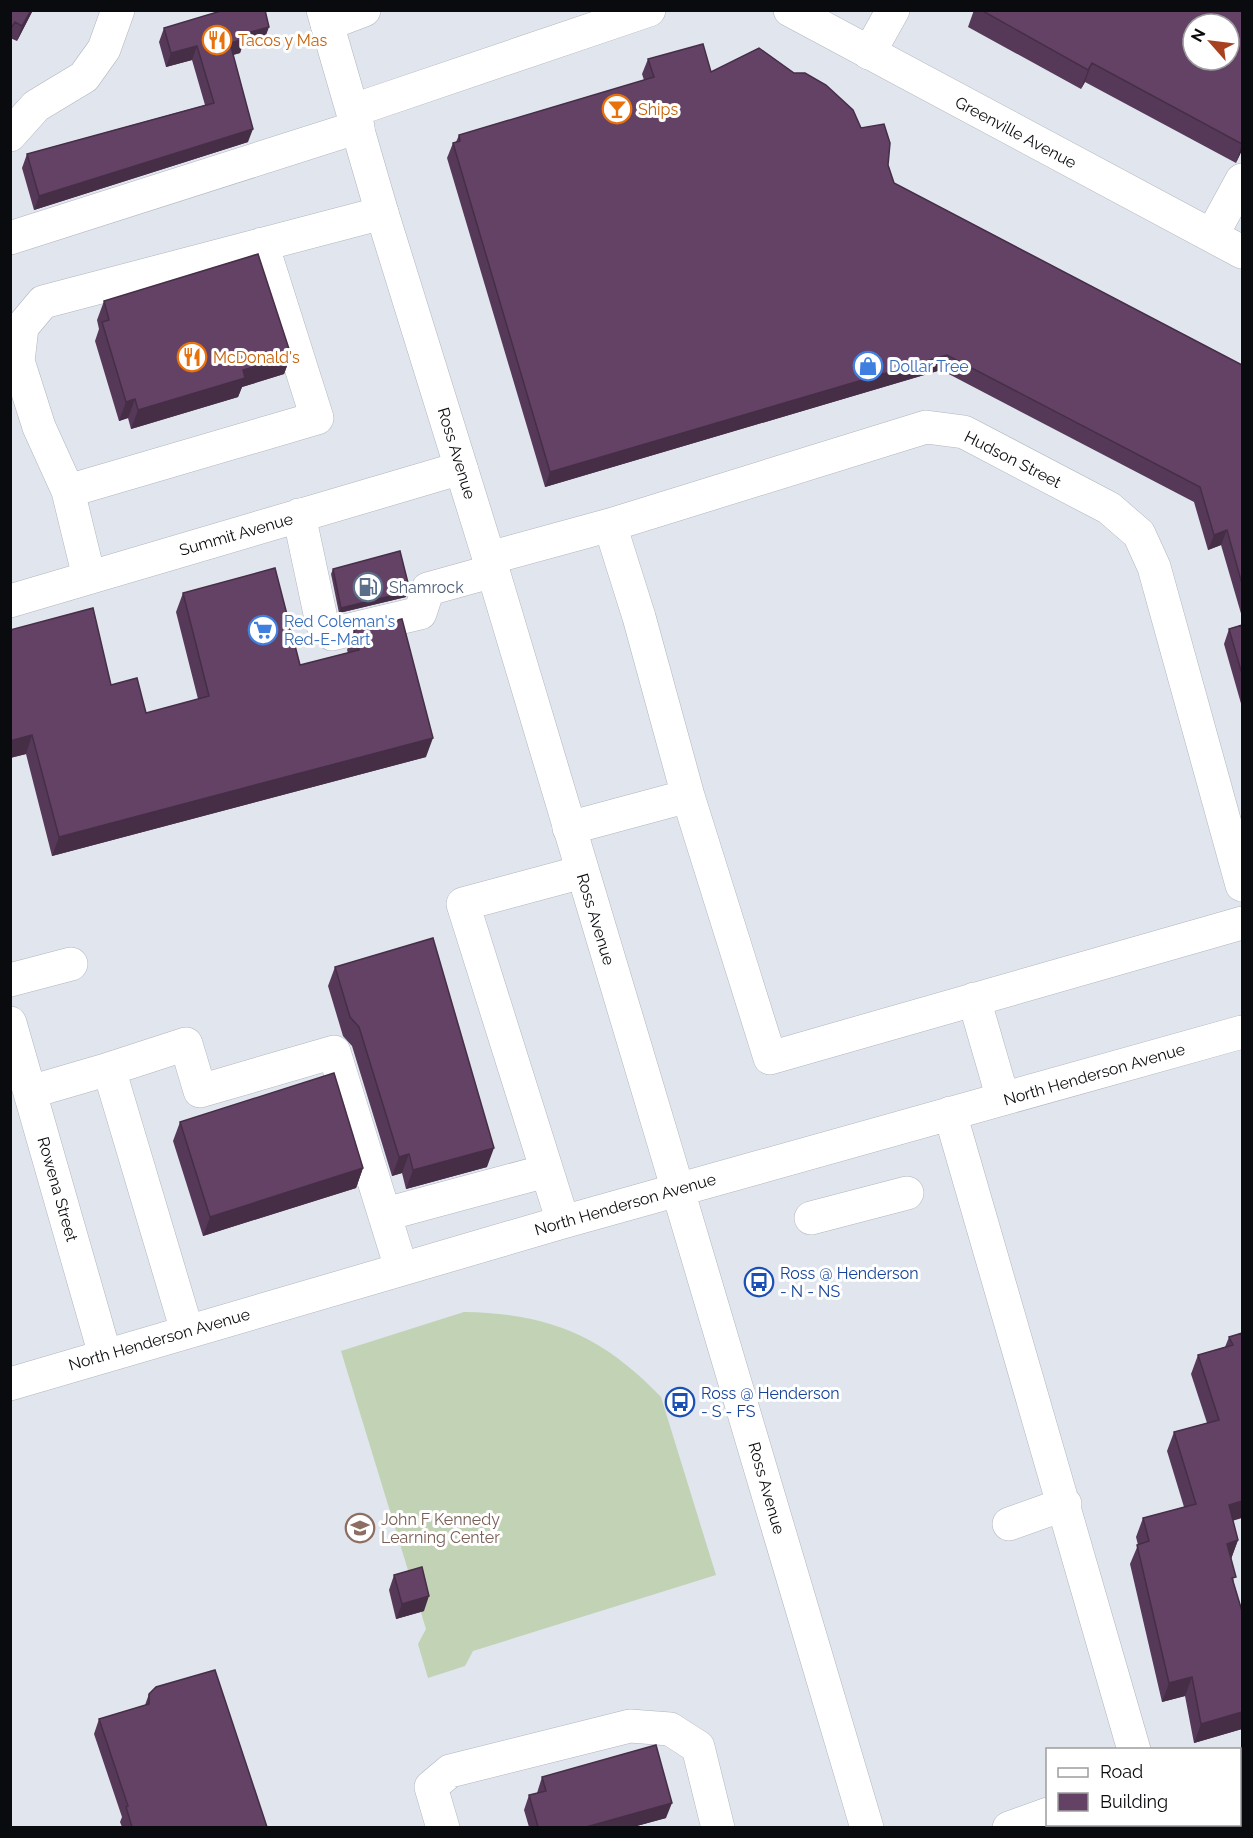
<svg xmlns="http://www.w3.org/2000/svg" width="1253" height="1838" viewBox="0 0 1253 1838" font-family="Raleway,sans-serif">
	<rect width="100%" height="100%" fill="#e0e5ee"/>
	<path fill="#c2d2b5" d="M464,1312C548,1313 603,1336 661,1397L716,1575L473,1651L465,1666L428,1678L418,1644L426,1629L341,1351Z"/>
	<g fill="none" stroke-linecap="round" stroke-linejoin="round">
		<g stroke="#b1b5be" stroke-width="34">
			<path id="minor" d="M327,24L364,10
				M869,53L893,10
				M354,110L649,10
				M10,135L36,106L84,77L104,49L118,10
				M1212,235L1242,180
				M10,238L358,127
				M262,244L317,418L68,491L39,427L18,361L22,327L43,302L382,213
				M68,491L89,577
				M299,515L322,623L332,634L420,613L428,589L493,571
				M489,558L610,525L926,427L964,432L1109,508L1139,534L1154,567L1242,885
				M10,601L461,468
				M688,796L770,1058L1242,923
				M569,828L688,796L639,617L610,525
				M10,980L71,964
				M974,999L1003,1099
				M10,1023L105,1355
				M109,1069L186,1044L200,1091L334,1052L401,1268
				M30,1092L109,1069L187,1331
				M950,1113L1134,1750
				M386,1214L546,1171
				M811,1218L907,1193
				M563,1222L463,904L582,872
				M10,1384L563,1222L1242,1032
				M1009,1524L1065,1504
				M1240,1808L1242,1807
				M443,1828L431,1787L450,1771L630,1726L670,1729L698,1747L718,1828
				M1009,1828L1048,1814"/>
		</g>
		<g stroke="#b1b5be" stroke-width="34">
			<path id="major" d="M323,10L382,213L493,571L666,1150L867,1828
				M790,10L1242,252"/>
		</g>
		<use href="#minor" stroke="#fff" stroke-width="33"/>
		<use href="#major" stroke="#fff" stroke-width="33"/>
	</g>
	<path fill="#563958" d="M10,10H33L17,41L10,38Z
		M974,10H1242V150L1236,163L1085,82L1081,89L968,27Z
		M164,28L264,41L242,47L240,53L233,55L248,142L34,210L22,168L27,154L205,105L192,60L166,67L159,42Z
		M648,59L711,72L861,128L888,165L894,183L1242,365V617L1221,545L1208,550L1194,502L941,370L545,487L447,158L453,143L456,142L459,135L644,80L642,74Z
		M104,301L291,355L284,374L242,387L238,397L131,429L128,418L119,421L95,341L99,329L97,320Z
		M333,569L406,597L339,613L331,574Z
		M183,593L300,665L348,653L347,650L354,630L426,757L52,856L26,754L10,758V630L111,685L146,713L198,699L176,612Z
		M1242,625V707L1224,644L1229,629Z
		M335,967L487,1167L406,1189L402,1173L392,1176L352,1046L343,1036L328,986Z
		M180,1122L363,1168L356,1188L203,1236L173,1141Z
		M1242,1333L1233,1521L1238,1540L1231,1559L1234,1584L1242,1611V1729L1194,1743L1185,1696L1162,1702L1130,1564L1138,1545L1136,1537L1143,1518L1184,1507L1167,1451L1174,1432L1207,1423L1191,1374L1198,1355L1225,1347L1229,1337Z
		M394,1575L424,1611L396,1619L389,1590Z
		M149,1694L267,1827H122L120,1822L122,1817L94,1734L99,1719L145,1705Z
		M542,1777L666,1818L633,1827H529L524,1810L529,1795L537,1793Z"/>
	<path fill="#462e47" d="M31,10H33L17,41L22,26Z
		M269,27L264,41L242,47L240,53L225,57L230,43L243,34Z
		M197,46L192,60L166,67L171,53Z
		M1092,63L1085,82L1081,89L1088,70Z
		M253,129L248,142L34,210L39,196Z
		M1242,144V150L1236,163Z
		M291,355L284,374L242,387L238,397L131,429L138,410L243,370Z
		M947,355L941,370L545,487L550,472Z
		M135,399L128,418L119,421L126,402Z
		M1227,530L1221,545L1208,550L1214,535Z
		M407,592L406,597L339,613L341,608Z
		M32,735L26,754L10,758V741Z
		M433,738L426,757L52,856L59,837Z
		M494,1148L487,1167L406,1189L413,1170Z
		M409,1154L402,1173L392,1176L399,1157Z
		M363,1168L356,1188L203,1236L210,1217Z
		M1242,1501V1518L1222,1524L1229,1505Z
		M1238,1540L1231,1559L1227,1544Z
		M429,1596L424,1611L396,1619L402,1604Z
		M1192,1677L1185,1696L1162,1702L1169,1683Z
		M1242,1712V1729L1194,1743L1201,1724Z
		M672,1803L666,1818L633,1827H586Z"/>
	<path fill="#644266" stroke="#462e47" stroke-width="1.5" fill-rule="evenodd" d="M10,10H31L22,26L15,22L10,30Z
		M224,10H265L269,27L243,34L245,39L230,43L253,129L39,196L27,154L214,103L197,46L171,53L164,28Z
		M981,10H1242V144L1092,63L1088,70ZM1193,24H1229V60H1193Z
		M703,44L711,72L759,48L794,73H805L826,85L853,110L861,128L884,124L890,143L888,165L894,183L1242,365V584L1227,530L1214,535L1200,487L947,355L550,472L453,143L460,141L459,135L654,77L648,59Z
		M258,254L291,355L243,370L245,378L138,410L135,399L126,402L102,322L109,320L104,301Z
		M400,551L409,587L407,592L341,608L333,569Z
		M275,568L300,665L359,650L354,630L402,619L433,738L59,837L32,735L10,741V630L93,608L111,685L137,678L146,713L209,696L183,593Z
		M1242,625V674L1229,629Z
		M433,938L494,1148L413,1170L409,1154L399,1157L359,1027L350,1017L335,967Z
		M334,1073L363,1168L210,1217L180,1122Z
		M1242,1333V1501L1229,1505L1238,1540L1227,1544L1236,1577L1232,1578L1242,1611V1712L1201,1724L1192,1677L1169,1683L1137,1545L1149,1541L1143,1518L1196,1504L1174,1432L1219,1420L1198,1355L1233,1345L1229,1337Z
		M422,1567L429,1596L402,1604L394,1575Z
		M215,1670L267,1827H132L126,1807L128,1806L99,1719L149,1704V1694L156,1687Z
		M656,1745L672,1803L586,1827H538L529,1795L546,1791L542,1777Z
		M1242,1814V1827H1196L1206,1824H1239V1815Z
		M1056,1824H1159L1160,1827H1046Z"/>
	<defs>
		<g id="restaurant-ring" transform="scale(1.5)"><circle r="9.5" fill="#fff" stroke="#e8710a" stroke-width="1.5"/><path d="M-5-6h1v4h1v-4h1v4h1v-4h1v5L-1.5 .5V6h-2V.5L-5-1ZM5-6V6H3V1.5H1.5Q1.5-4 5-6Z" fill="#e8710a"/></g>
		<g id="bar-ring" transform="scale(1.5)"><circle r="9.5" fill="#fff" stroke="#e8710a" stroke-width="1.5"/><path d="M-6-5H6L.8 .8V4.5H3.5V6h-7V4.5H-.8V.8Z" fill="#e8710a"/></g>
		<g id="shop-ring" transform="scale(1.5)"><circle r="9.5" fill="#fff" stroke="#3f7fe0" stroke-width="1.5"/><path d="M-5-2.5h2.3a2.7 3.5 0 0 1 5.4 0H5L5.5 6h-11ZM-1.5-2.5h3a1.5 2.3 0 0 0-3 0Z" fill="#3f7fe0"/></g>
		<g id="fuel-ring" transform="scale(1.5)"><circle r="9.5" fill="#fff" stroke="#5c6f8a" stroke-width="1.5"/><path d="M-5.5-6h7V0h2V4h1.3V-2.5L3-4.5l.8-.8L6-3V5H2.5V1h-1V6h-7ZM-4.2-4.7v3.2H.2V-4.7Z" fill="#5c6f8a"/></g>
		<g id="supermarket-ring" transform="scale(1.5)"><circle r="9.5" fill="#fff" stroke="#3f7fe0" stroke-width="1.5"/><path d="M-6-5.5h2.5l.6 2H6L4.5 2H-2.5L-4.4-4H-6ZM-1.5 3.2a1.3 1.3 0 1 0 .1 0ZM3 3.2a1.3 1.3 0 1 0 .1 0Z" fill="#3f7fe0"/></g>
		<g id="bus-ring" transform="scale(1.5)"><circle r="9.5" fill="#fff" stroke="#1a4fb4" stroke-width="1.5"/><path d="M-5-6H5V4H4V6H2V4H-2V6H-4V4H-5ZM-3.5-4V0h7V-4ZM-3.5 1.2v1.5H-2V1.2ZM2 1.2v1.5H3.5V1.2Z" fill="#1a4fb4"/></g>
		<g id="school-ring" transform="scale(1.5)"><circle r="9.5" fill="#fff" stroke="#8d6e63" stroke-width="1.5"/><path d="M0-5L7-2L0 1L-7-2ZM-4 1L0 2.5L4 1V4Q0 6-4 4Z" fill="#8d6e63"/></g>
	</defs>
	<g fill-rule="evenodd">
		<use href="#restaurant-ring" x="217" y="40"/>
		<use href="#bar-ring" x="617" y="109"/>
		<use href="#restaurant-ring" x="192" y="357"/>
		<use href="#shop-ring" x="868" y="366"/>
		<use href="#fuel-ring" x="368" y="587"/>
		<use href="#supermarket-ring" x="263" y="630"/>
		<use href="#bus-ring" x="759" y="1282"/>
		<use href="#bus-ring" x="680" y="1402"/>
		<use href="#school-ring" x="360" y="1528"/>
	</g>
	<g text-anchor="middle" stroke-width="6" stroke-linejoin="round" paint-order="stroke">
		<g font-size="16" fill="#c56008" stroke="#fff" text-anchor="start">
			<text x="238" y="46">Tacos y Mas</text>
			<text x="638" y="115">Ships</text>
			<text x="213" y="363">McDonald's</text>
		</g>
		<g font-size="16" fill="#0a0b0e" stroke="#fff">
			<text transform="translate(1016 132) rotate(28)" y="6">Greenville Avenue</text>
			<text transform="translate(457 453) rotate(73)" y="6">Ross Avenue</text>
			<text transform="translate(1013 459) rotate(27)" y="6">Hudson Street</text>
			<text transform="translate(236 534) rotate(-16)" y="6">Summit Avenue</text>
			<text transform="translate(596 919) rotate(73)" y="6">Ross Avenue</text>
			<text transform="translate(1094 1074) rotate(-16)" y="6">North Henderson Avenue</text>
			<text transform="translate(58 1189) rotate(74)" y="6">Rowena Street</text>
			<text transform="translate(625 1204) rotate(-16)" y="6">North Henderson Avenue</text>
			<text transform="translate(159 1339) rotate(-16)" y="6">North Henderson Avenue</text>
			<text transform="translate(767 1488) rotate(74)" y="6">Ross Avenue</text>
		</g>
		<g font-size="16" fill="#366cbe" stroke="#fff" text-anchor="start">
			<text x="889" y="372">Dollar Tree</text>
			<text x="284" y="627">Red Coleman's<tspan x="284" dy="18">Red-E-Mart</tspan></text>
		</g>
		<g font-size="16" fill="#4e5e75" stroke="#fff" text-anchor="start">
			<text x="389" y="593">Shamrock</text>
		</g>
		<g font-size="16" fill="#164399" stroke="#fff" text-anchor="start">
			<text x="780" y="1279">Ross @ Henderson<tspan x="780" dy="18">- N - NS</tspan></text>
			<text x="701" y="1399">Ross @ Henderson<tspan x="701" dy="18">- S - FS</tspan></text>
		</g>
		<g font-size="16" fill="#785e54" stroke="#fff" text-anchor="start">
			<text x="381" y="1525">John F Kennedy<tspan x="381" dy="18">Learning Center</tspan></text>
		</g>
	</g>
	<rect width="1253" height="1838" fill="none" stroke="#0a0b0e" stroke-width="24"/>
	<rect x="1046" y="1748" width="195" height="78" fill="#ffffff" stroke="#9d9d9f" stroke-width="1.5"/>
	<rect x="1058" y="1768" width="30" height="9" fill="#ffffff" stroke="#9d9d9f" stroke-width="1.5"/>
	<text x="1100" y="1778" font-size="18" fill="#0a0b0e">Road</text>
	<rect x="1058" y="1793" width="30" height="18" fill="#644266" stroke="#9d9d9f" stroke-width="1.5"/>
	<text x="1100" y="1808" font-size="18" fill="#0a0b0e">Building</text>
	<g transform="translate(1211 42) rotate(298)"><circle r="28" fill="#ffffff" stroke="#9d9d9f" stroke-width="1.5"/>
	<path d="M0-4.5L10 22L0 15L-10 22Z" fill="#a8411f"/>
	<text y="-9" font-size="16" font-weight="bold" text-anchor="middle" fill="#0a0b0e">N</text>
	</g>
</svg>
